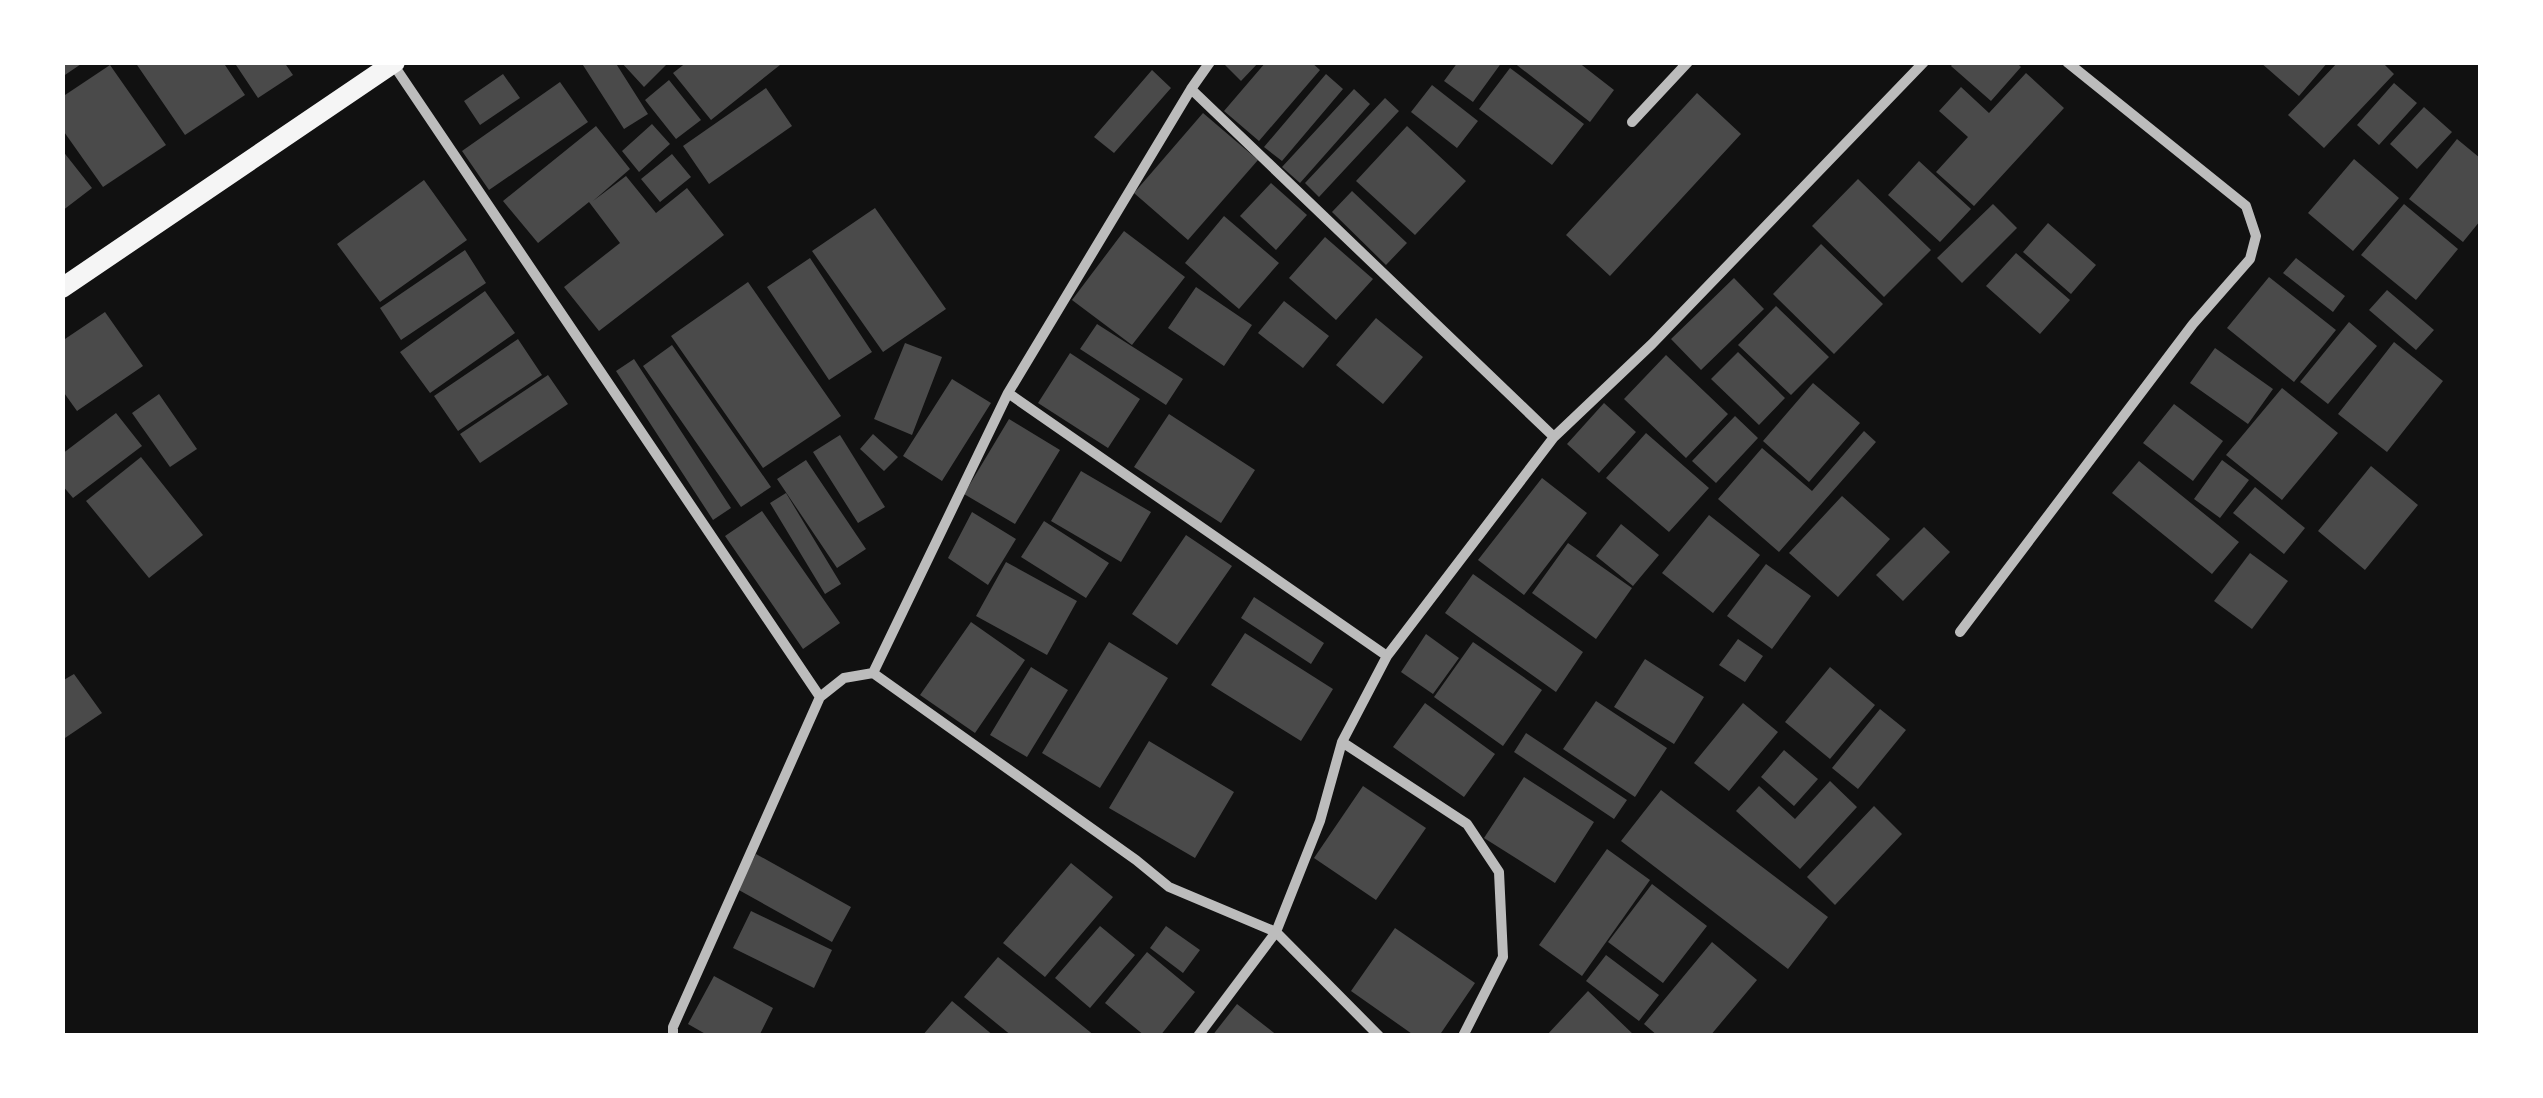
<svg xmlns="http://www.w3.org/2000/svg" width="2543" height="1098" viewBox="0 0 2543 1098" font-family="'Varela Round',sans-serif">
	<rect width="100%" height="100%" fill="#111"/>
	<path fill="#4a4a4a" d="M62,62H84L62,77Z
		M135,62H223L245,95L185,135Z
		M234,62H284L293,75L258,98Z
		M581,62H615L648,114L624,129Z
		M621,62H669L644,87Z
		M687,62H778L780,65L711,120L673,73Z
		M1222,62H1259L1241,81Z
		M1266,62H1311L1320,70L1259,141L1224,111Z
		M1458,62H1502L1473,102L1444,81Z
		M1513,62H1578L1614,90L1590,122Z
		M1954,62H2016L2021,67L1991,101L1951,66Z
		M2260,62H2328L2299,96Z
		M2338,62H2382L2394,74L2324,148L2288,115Z
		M110,65L166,145L103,187L62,129V97Z
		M1510,68L1584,124L1552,165L1479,109Z
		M1152,70L1171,88L1114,153L1094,137Z
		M2026,73L2064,108L1974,206L1936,172L1968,137L1939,111L1961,87L1989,113Z
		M503,74L520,98L480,125L464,101Z
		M1326,74L1343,89L1282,161L1264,147Z
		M669,80L701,120L676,139L645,100Z
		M560,82L588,122L489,190L462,151Z
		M2394,83L2417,103L2379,145L2357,125Z
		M1432,85L1478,121L1457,148L1411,112Z
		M766,88L792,126L709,184L683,146Z
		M1354,89L1370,104L1300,183L1282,167Z
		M1697,93L1741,134L1610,276L1566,235Z
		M1385,98L1399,111L1319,197L1305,183Z
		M2424,107L2452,132L2417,169L2390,144Z
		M1203,113L1258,160L1188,240L1134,193Z
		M652,124L670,144L639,172L622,151Z
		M596,126L630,169L593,201L626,176L656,213L687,188L724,235L599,331L564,287L620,243L589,202L538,243L503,201Z
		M1407,126L1466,181L1415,235L1356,181Z
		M2457,139L2480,158V221L2463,242L2409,199Z
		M62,150L92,188L62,211Z
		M672,154L691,177L660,202L641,179Z
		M2354,159L2399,198L2353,251L2308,213Z
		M1919,161L1971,209L1940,242L1888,195Z
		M1858,179L1931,250L1884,297L1812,226Z
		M424,180L467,240L380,302L337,244Z
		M1271,183L1307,215L1276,250L1240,216Z
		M1352,191L1407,243L1386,265L1332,212Z
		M1993,204L2017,228L1962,283L1937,258Z
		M2404,204L2458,249L2416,300L2361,255Z
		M875,208L946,309L883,352L812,251Z
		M1224,216L1279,263L1239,309L1185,263Z
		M2048,223L2096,265L2071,294L2023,252Z
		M1124,231L1185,277L1132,345L1072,300Z
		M1325,237L1373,279L1336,320L1289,278Z
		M1821,244L1883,304L1834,354L1773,294Z
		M465,250L486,283L401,340L380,308Z
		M2016,253L2070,300L2040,334L1986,286Z
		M810,258L872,352L829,380L767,287Z
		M2296,258L2345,296L2333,312L2283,273Z
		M2269,277L2336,330L2294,382L2227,328Z
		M1734,278L1764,309L1701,370L1671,339Z
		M748,282L841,416L763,468L671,336Z
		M1196,287L1252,325L1224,366L1168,328Z
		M2387,290L2434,330L2416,350L2369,310Z
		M485,291L515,333L430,393L400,352Z
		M1284,301L1329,336L1303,368L1258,333Z
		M1776,306L1829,357L1791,395L1738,345Z
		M105,312L143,366L77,411L62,390V341Z
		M1376,318L1423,357L1383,404L1336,365Z
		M2349,322L2377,346L2328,404L2300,382Z
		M1097,324L1183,379L1166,405L1080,349Z
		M518,339L542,375L458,431L434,396Z
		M2394,342L2443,381L2387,452L2338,414Z
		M905,343L942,357L912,435L874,419Z
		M672,345L771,487L741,507L643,366Z
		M2215,348L2273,389L2248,424L2190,383Z
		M1738,352L1785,398L1759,425L1711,379Z
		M1070,353L1140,399L1108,448L1038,403Z
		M1666,355L1728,414L1686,458L1624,399Z
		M634,359L731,508L713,520L616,371Z
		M548,375L568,404L480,463L460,434Z
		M952,379L991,403L942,481L903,456Z
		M1813,383L1860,423L1809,482L1763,441Z
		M2282,388L2338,433L2282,500L2226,455Z
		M159,394L197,449L170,467L132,413Z
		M1604,403L1636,432L1599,473L1567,444Z
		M2174,404L2223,441L2193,481L2143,443Z
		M116,413L142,446L73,498L62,485V454Z
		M1169,414L1255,470L1221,523L1134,467Z
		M1735,416L1758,438L1716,483L1692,461Z
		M1009,419L1060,450L1015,524L964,494Z
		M1864,431L1876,442L1779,552L1718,499L1762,448L1812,491Z
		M1646,433L1709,488L1669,532L1606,478Z
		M873,434L898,457L884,471L860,449Z
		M840,435L885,507L858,523L813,452Z
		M141,457L203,535L149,578L86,501Z
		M806,460L866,549L837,568L777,479Z
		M2222,460L2249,480L2220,518L2194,499Z
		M2139,461L2239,542L2212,574L2112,493Z
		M2371,466L2418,505L2365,570L2318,531Z
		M1081,471L1151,512L1121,562L1051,521Z
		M1542,478L1587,513L1524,595L1478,560Z
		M2255,487L2305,528L2284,554L2233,513Z
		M786,493L841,584L825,594L770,503Z
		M1842,496L1890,539L1838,597L1789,553Z
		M762,511L840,623L803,649L725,536Z
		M972,512L1016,539L988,585L948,558Z
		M1709,515L1760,555L1713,613L1662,573Z
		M1044,521L1109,563L1086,598L1021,557Z
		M1621,524L1659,555L1633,586L1596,556Z
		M1924,527L1950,552L1903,601L1876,575Z
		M1186,535L1232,566L1177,645L1132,614Z
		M1568,543L1632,588L1596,639L1532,593Z
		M2250,553L2288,581L2252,629L2214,601Z
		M1006,562L1077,601L1047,655L976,616Z
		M1766,564L1811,596L1772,649L1727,616Z
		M1473,574L1583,652L1556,692L1445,613Z
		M1254,597L1324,643L1311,664L1241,618Z
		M971,622L1025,660L975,733L920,695Z
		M1245,633L1333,689L1301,741L1211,685Z
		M1426,634L1459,658L1433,694L1401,672Z
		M1738,639L1763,656L1745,682L1719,665Z
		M1109,642L1168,678L1100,788L1042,753Z
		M1473,642L1542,690L1503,746L1434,697Z
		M1645,659L1704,697L1674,744L1614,707Z
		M1031,667L1068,690L1027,757L990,735Z
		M1830,667L1875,705L1830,759L1785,722Z
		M74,674L102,713L62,740V681Z
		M1596,701L1667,748L1635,797L1563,749Z
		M1425,703L1495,754L1464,797L1393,747Z
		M1743,703L1778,732L1729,791L1694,763Z
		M1880,709L1906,730L1858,789L1832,768Z
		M1526,733L1627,800L1614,819L1514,752Z
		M1149,741L1234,792L1195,858L1109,808Z
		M1784,750L1818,779L1794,806L1761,777Z
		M1524,777L1594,822L1555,883L1484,838Z
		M1830,781L1857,807L1800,869L1736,811L1759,786L1795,819Z
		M1363,786L1426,828L1376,900L1314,858Z
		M1661,790L1828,917L1788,969L1621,841Z
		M1874,806L1902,834L1835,905L1807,877Z
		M1607,849L1650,880L1582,976L1539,945Z
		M756,854L851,907L832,942L737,889Z
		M1071,863L1113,897L1045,977L1003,943Z
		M1652,884L1707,926L1663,983L1608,942Z
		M751,911L832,950L814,988L733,948Z
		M1100,926L1135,955L1090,1008L1055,978Z
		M1166,926L1200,950L1183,973L1150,948Z
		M1395,928L1475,983L1439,1036H1415L1351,991Z
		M1712,942L1757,980L1710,1036H1658L1644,1024Z
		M1147,952L1195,992L1160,1036H1145L1105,1003Z
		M1606,955L1659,995L1639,1021L1586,981Z
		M998,957L1095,1036H1012L964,997Z
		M714,976L773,1008L759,1036H709L688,1024Z
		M1588,991L1635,1036H1546Z
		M952,1001L994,1036H922Z
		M1237,1004L1278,1036H1212Z"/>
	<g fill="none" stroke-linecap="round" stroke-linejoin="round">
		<path stroke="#bcbcbc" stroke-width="10" d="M1210,62L1191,89L1008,393L1387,656
			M393,64L820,697
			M1191,89L1554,437
			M1632,122L1688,62
			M1960,632L2193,324L2250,259L2256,236L2246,206L2067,62
			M873,673L1008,393
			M1342,742L1467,824L1499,872L1503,957L1463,1036
			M673,1036V1027L820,697L844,678L873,673L1136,860L1169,887L1276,932L1379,1036
			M1198,1036L1276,932L1320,821L1342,742L1387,656L1554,437L1652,344L1924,62"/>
		<path stroke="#f5f5f5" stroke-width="20" d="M62,288L395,62"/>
	</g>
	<rect width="2543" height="1098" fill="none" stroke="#ffffff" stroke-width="130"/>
</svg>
